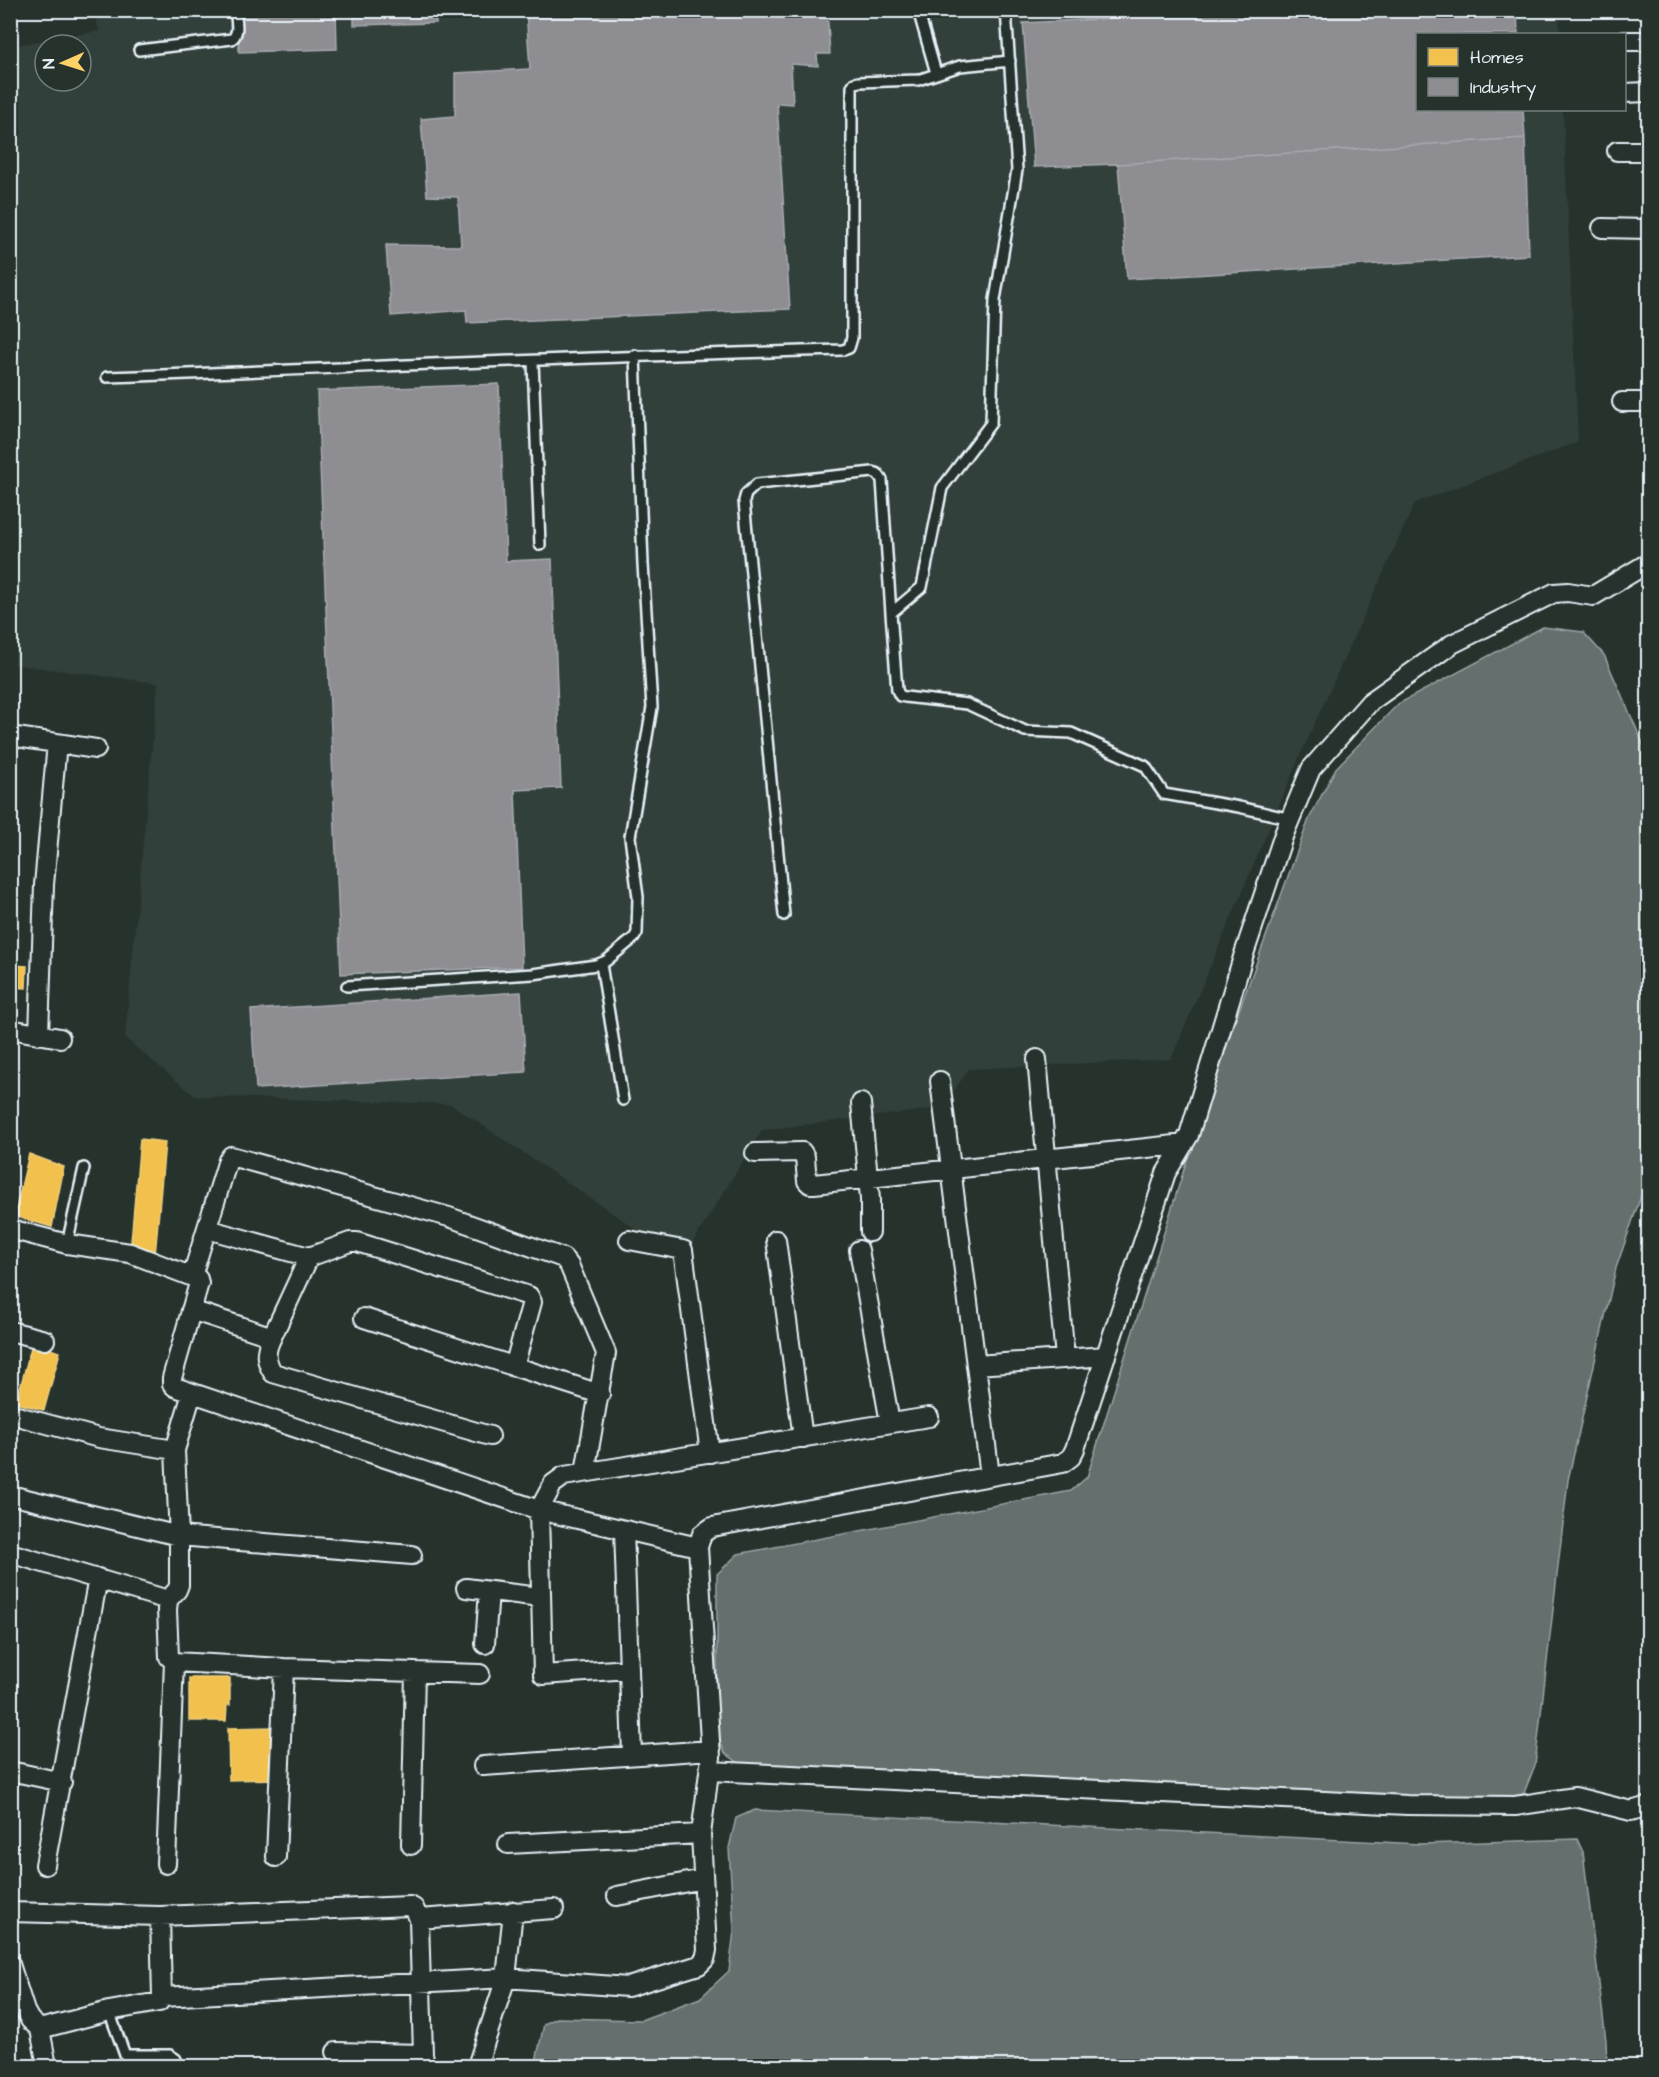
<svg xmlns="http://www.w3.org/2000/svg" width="1659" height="2077" viewBox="0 0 1659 2077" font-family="'Architects Daughter',sans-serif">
	<rect width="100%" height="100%" fill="#26332d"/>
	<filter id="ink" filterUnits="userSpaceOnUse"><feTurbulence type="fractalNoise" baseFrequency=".0167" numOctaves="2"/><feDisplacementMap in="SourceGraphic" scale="12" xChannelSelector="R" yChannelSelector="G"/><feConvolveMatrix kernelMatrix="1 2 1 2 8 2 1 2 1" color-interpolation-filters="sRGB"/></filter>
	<g filter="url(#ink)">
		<path fill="#333f3a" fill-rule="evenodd" d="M94,11H1559L1560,34H1418V110H1563L1578,442L1415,503L1302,751L1171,1059L969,1069L942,1108L762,1130L682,1260L451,1104L195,1096L125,1038L158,683L11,664V46L99,31ZM45,45H81V81H45Z"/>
		<path fill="#636f6d" stroke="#98a3a5" stroke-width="1.5" d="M1543,627L1583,632L1604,655L1648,755V1176L1616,1268L1568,1480L1535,1765L1524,1793L1505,1804L739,1763L725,1753L717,1732V1574L738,1554L1071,1491L1087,1477L1204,1106L1309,819L1336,768L1398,704Z
			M755,1810L1420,1844L1577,1839L1583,1852L1606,2041L1607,2066H535L544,2024L557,2018L641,2020L700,1998L729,1971L734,1931L729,1848L736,1818Z"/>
		<path fill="#f2c14e" stroke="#efcf81" stroke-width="1.5" d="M10,965L27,966L26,988L10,987Z
			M140,1139L165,1142L155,1256L130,1253Z
			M29,1154L64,1167L52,1227L14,1216Z
			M32,1344L60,1352L44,1410L16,1403Z
			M189,1678H230V1705H227L226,1721H189Z
			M277,1727L278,1779L229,1780L228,1728Z"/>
		<path fill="#8d8d92" stroke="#a8abb1" stroke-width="1.5" d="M238,10H336L337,49L239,52Z
			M354,10H436V23L354,25Z
			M526,10H827L830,54H817L818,66L791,64L793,104L777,103L790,309L467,323L466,310L391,316L386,245L461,246L458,197L427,196L421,119L455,116V73L530,69Z
			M1271,10H1517L1518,34H1418V110H1523L1525,138L1118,164L1034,167L1023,23Z
			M1525,138L1529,255L1127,279L1118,164Z
			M499,384L506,561L552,559L561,788L515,790L522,967L341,974L317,391Z
			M521,992L526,1072L256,1089L251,1010Z"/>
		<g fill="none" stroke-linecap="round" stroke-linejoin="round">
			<g stroke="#e8f1f8" stroke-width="14">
				<path id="service" d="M918,10L936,73
					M1006,10L1017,170L995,300L991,423L942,488L922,587L891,613L897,690L900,696L905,697L967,704L1025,731L1071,733L1145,766L1164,794L1239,807L1291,819
					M139,50L232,39C240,33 236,20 235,10
					M533,361L540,545
					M107,377C352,368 598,356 843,350L849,348L852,338V87L854,83L859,82L918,80L960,66L1010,61
					M784,915L744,501L746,494L757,484L873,472L878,474L882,480L891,613
					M601,964L623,1100
					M347,986L533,974L596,965L606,961L634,938L637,933L638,897L630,837L652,707L643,564L635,355
					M67,1244L84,1168
					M109,2011L125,2055H170L176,2059L177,2066"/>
			</g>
			<g stroke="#e8f1f8" stroke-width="22">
				<path id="minor" d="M1624,41H1648
					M1624,93L1648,92
					M1617,151H1648
					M1602,228L1648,229
					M1622,402H1648
					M10,736L96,749
					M10,1029L60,1038
					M39,1035L44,885L57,743
					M1037,1059L1065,1358
					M940,1081L990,1476
					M861,1103L870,1199V1232
					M755,1153L802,1152L805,1157L807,1181L810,1184H814L1184,1144
					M10,1229L67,1244L130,1253L198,1279L199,1283L172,1378V1384L175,1387L539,1510L698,1547
					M207,1229L309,1257L350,1242H357L529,1296L532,1302L514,1367
					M629,1240L683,1250L710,1453
					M776,1240L803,1438
					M859,1250L890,1423
					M192,1276L228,1160L231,1156L449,1217L563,1258L569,1265L606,1353L585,1472
					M191,1310L270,1336L271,1339C265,1352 265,1360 273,1373L490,1436
					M364,1318L600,1394
					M10,1331L45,1340
					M271,1339L309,1257
					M976,1365L1106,1356
					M10,1414L99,1438L175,1450
					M10,1495L179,1536L412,1555
					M624,1530L632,1755
					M10,1553L168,1600L177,1590L179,1585V1536L175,1450L192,1393
					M466,1588L540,1597
					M168,1600L167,1610L169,1657L174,1662L284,1668L480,1674
					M485,1644L489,1591
					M629,1669L543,1675L539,1510L553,1484L564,1476L929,1417
					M483,1766L711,1750
					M10,1771L62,1782
					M710,1771L1407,1805L1515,1806L1575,1797L1631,1811L1648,1806
					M508,1844L701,1834
					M411,1845L415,1672
					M276,1857L284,1668
					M166,1864L174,1662
					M45,1865L98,1578
					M617,1896L703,1879
					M10,1912L160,1916L410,1906L414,1908L419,1919L423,2054
					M419,1919L554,1909
					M10,1964L25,2011L30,2020L40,2029
					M162,1997L506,1978L628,1987L699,1965L705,1959L707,1950L701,1834L711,1757L698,1547L702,1534L712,1527L1063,1463L1071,1457L1075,1449L1166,1173L1189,1135L1243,957L1284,834L1311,769L1370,702L1452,644L1554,593L1568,592L1593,596L1648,563
					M336,2052L423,2054L425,2066
					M47,2066L40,2029L109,2011L159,2002L162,1997L160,1916
					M477,2066L506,1978L513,1911"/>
			</g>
			<use href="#service" stroke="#26332d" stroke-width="9"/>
			<use href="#minor" stroke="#26332d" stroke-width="18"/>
		</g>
	</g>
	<rect width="1659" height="2077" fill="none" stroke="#26332d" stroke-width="36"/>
	<rect x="18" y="18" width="1623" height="2041" fill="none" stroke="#e8f1f8" stroke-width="2" filter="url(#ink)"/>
	<rect x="1416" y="33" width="210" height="78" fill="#26332d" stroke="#747f7e" stroke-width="1.5"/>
	<rect x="1428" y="48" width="30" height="18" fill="#f2c14e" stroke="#747f7e" stroke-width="1.5"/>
	<text x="1470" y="63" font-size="18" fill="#e8f1f8">Homes</text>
	<rect x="1428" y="78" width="30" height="18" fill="#8d8d92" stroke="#747f7e" stroke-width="1.5"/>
	<text x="1470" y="93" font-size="18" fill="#e8f1f8">Industry</text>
	<g transform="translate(63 63) rotate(267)"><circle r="28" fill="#26332d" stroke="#747f7e" stroke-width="1.5"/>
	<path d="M0-4.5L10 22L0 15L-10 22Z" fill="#ffd166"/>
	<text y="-9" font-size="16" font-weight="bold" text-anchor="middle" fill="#e8f1f8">N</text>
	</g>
</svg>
